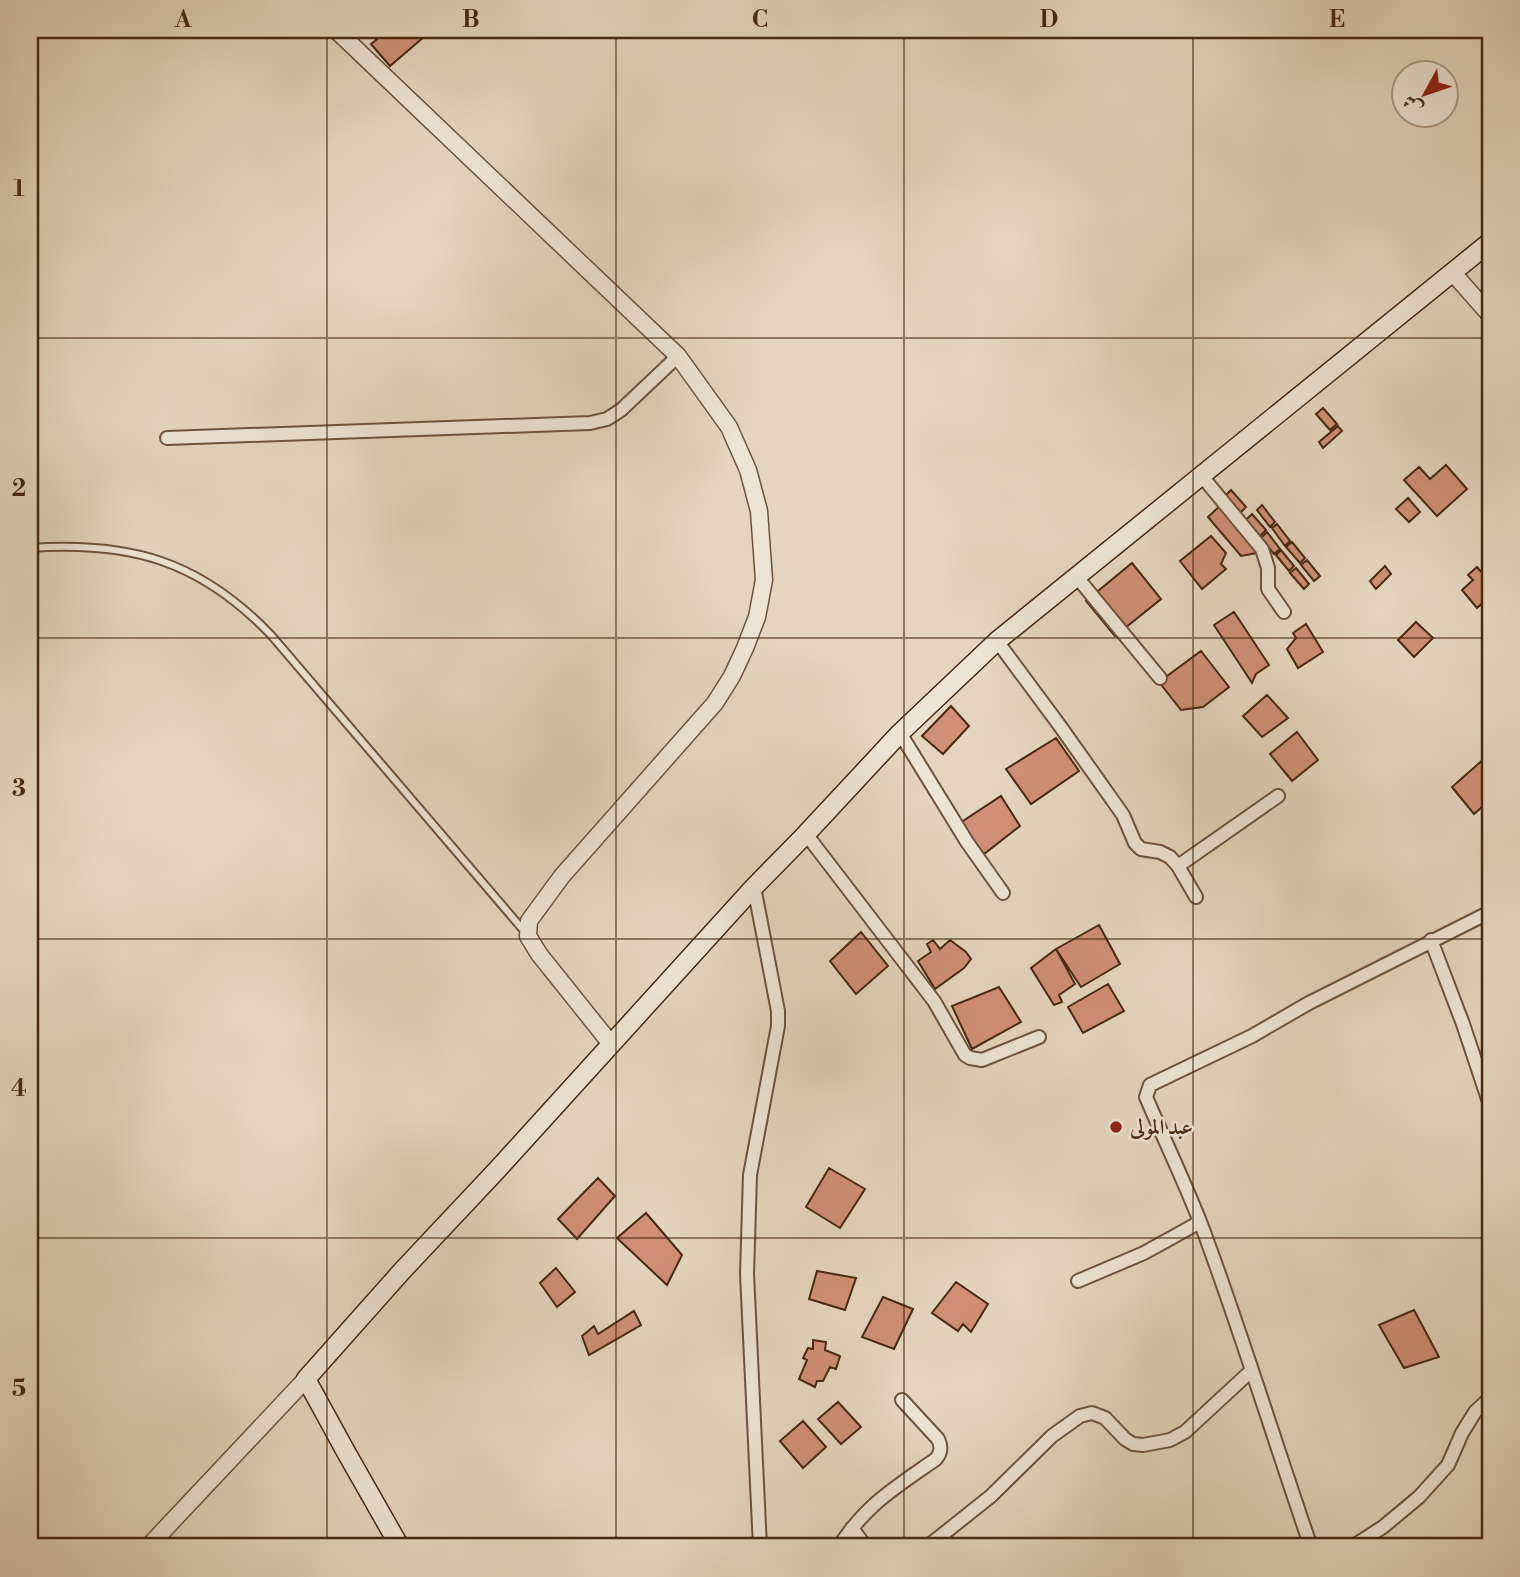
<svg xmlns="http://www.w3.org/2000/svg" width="1520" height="1577" viewBox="0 0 1520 1577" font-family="'Libre Bodoni',Amiri,serif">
	<rect width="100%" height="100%" fill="#e5d5be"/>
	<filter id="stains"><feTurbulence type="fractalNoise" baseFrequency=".00286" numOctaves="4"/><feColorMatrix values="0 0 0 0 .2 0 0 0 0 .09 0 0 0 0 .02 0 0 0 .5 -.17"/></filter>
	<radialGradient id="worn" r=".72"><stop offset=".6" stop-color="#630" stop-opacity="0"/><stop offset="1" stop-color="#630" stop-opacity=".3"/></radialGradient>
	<path fill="#d08f76" stroke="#472811" stroke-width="2" d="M388,30H432L390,66L371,44Z
		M1323,408L1337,424L1330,430L1316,414Z
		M1338,426L1342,431L1323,448L1319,442Z
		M1446,465L1467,489L1437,516L1404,480L1419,467L1430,479Z
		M1231,490L1246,507L1240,513L1226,495Z
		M1408,498L1420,512L1409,522L1396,509Z
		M1222,504L1262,552L1241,556L1208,517Z
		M1262,505L1275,522L1270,527L1257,510Z
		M1252,514L1266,530L1260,536L1246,520Z
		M1277,524L1290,541L1285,546L1272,528Z
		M1267,532L1280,549L1274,554L1261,538Z
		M1211,536L1226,553L1221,564L1226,569L1202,589L1180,561Z
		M1292,542L1305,558L1300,563L1286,547Z
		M1281,550L1294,566L1289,571L1276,555Z
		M1307,560L1320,576L1314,581L1301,565Z
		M1132,563L1161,599L1115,636L1086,601Z
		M1385,566L1391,574L1376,589L1370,581Z
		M1477,567L1490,582V596L1477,608L1462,590L1473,580L1468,575Z
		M1296,568L1309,584L1304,589L1290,573Z
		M1234,612L1269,665L1256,674L1252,683L1214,625Z
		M1416,622L1433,638L1414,657L1398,640Z
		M1306,624L1323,652L1298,668L1287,649L1296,638L1293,633Z
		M1201,651L1229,687L1203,707L1181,710L1159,682Z
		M1267,695L1288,718L1262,737L1243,716Z
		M951,706L969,726L943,754L922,736Z
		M1297,732L1318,760L1292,781L1270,754Z
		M1056,738L1079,771L1031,804L1006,769Z
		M1485,758L1490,764V800L1474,814L1452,787Z
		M1001,796L1020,826L984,854L960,823Z
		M1099,925L1120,964L1081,987L1056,949Z
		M861,932L888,966L856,994L830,961Z
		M933,940L940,949L950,940L966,952L971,959L964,968L935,989L918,961L931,952L927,944Z
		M1056,949L1075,984L1059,995L1062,1002L1054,1005L1031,968Z
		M1108,984L1124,1011L1083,1033L1068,1007Z
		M999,987L1021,1022L972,1049L952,1006Z
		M829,1168L865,1189L840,1228L806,1207Z
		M598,1178L615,1196L577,1239L558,1219Z
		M646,1213L682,1255L667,1285L617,1238Z
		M556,1268L575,1292L557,1307L540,1283Z
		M817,1271L856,1278L845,1310L809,1299Z
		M956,1282L988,1304L971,1332L963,1324L958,1331L932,1313Z
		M883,1297L913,1309L894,1349L862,1337Z
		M1414,1310L1439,1357L1404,1368L1379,1325Z
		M634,1311L641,1325L589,1355L582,1336L594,1326L598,1334Z
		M813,1340L826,1342L825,1350L840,1356L836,1369L830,1367L823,1381H817L815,1387L799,1379L807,1360L803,1358L808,1348L813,1349Z
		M838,1402L861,1427L841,1444L818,1419Z
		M803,1421L826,1447L803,1468L780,1441Z"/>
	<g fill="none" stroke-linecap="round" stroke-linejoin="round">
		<g stroke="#6e533c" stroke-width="10">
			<path id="service" d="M30,548C131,541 200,561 271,635L525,932"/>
		</g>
		<g stroke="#6e533c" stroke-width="16">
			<path id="minor" d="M167,438L590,423L607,419L621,410L678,356
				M1201,475L1262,549L1268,568V589L1284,612
				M1076,576L1160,678
				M997,641L1060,726L1123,815L1135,843L1141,849L1160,852L1170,857L1178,866L1196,897
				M900,733L967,842L1003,893
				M806,834L934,1001L965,1055L970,1058L982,1060L1039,1037
				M1178,866L1278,796
				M754,887L778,1011V1026L750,1175L747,1274L760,1547
				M1431,940L1463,1024L1490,1105
				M1078,1281L1144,1253L1200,1222
				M852,1528L866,1547
				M839,1547C865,1505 896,1487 936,1459C941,1453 942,1447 938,1439L902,1400
				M927,1547L991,1496L1052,1436L1080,1416L1092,1413L1105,1418L1125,1439L1133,1444L1143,1445L1170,1440L1185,1432L1252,1370
				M1311,1547C1274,1440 1241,1331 1201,1224C1184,1181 1164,1139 1146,1097L1150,1085L1252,1036L1309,1003L1490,912
				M1352,1547L1383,1527L1419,1497L1448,1465L1462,1433L1475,1412L1490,1398"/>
		</g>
		<g stroke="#6e533c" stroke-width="19">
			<path id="tertiary" d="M336,30L678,356L729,427L748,470L759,511L764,580L757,617L745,648L732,676L715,703L562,876L529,921L528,936L539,954L611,1044
				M1453,273L1490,315
				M148,1547L306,1379"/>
		</g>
		<g stroke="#472811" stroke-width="21">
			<path id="secondary" d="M400,1547L346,1452L306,1379L402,1271L497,1170L754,887L806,834L900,733L997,641L1490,242"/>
		</g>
		<use href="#service" stroke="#eee4d5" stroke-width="6"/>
		<use href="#minor" stroke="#eee4d5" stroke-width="12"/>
		<use href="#tertiary" stroke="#eee4d5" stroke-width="16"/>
		<use href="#secondary" stroke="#eee4d5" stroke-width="18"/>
	</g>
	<path fill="none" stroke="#472811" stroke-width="2" stroke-opacity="0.55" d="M327,30V1547M616,30V1547M904,30V1547M1193,30V1547M30,338H1490M30,638H1490M30,939H1490M30,1238H1490"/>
	<circle fill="#8f2418" stroke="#eee4d5" stroke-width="2.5" cx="1116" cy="1127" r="7"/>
	<g text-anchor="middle" stroke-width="5" stroke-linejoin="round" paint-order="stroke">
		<g font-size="21" font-weight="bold" fill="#472811" stroke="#eee4d5" text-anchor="start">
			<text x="1130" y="1134">عبد المولى</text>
		</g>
	</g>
	<rect width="1520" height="1577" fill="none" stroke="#e5d5be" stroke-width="77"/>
	<g transform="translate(1425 94) rotate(230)"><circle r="33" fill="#eee4d5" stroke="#ab9987" stroke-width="2"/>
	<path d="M0-5L12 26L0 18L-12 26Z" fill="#8f2418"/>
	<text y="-10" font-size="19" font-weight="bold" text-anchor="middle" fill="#472811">ش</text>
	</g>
	<rect x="38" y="38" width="1444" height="1500" fill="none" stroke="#472811" stroke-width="2.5"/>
	<g font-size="23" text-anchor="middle" font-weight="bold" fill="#472811">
		<text x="183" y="27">A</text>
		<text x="471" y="27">B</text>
		<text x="760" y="27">C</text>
		<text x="1049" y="27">D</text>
		<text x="1337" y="27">E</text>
		<text x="19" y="196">1</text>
		<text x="19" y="496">2</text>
		<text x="19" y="796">3</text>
		<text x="19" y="1096">4</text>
		<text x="19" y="1396">5</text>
	</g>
	<rect width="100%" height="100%" filter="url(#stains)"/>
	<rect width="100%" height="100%" fill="url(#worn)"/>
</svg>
